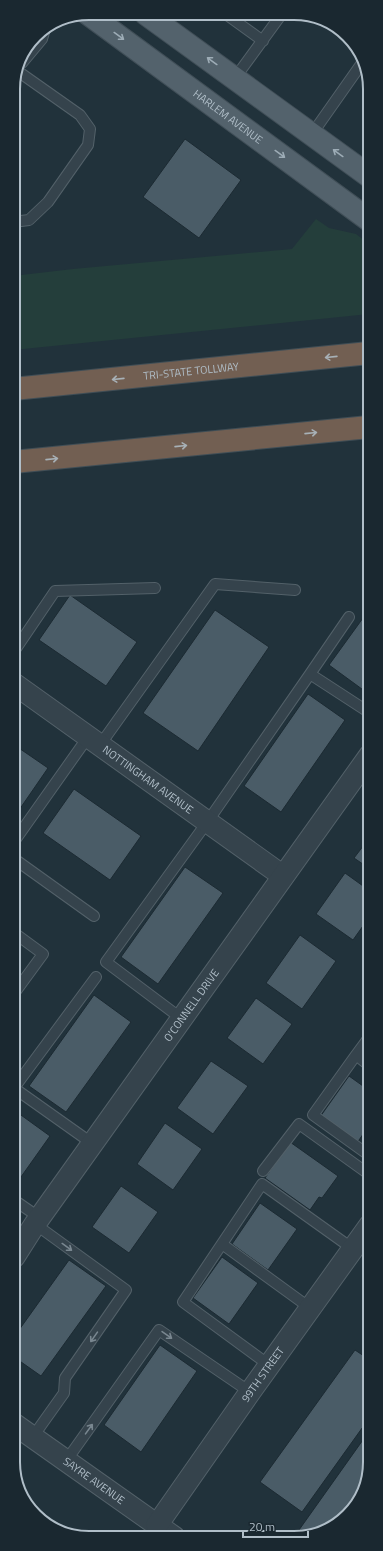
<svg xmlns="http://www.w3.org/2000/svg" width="383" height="1551" viewBox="0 0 383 1551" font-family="'Titillium Web',sans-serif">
	<rect width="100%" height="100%" fill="#21323b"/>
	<path fill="#243e3b" d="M316,219L329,228L356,234L369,244V314L13,350V276L73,269L292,249Z"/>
	<path fill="#4a5c67" stroke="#1c2a32" d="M185,139L241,180L199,238L143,197Z
		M70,595L137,642L106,686L39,640Z
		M215,610L269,647L198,751L143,713Z
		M363,618L370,622V687L366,692L329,665Z
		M308,694L345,720L281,812L244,786Z
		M13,744L48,768L17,813L13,810Z
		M74,789L141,836L110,880L43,833Z
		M370,837V869L354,858Z
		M185,867L223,893L158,984L121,957Z
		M345,873L370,891V916L353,940L316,914Z
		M300,935L336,961L302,1009L266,983Z
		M94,995L131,1022L66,1112L29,1086Z
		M256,998L292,1024L263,1064L227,1038Z
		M211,1061L248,1086L213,1134L177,1108Z
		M349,1076L370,1091V1124L357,1143L320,1117Z
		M14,1110L50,1136L16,1184L14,1182Z
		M165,1123L202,1149L173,1190L137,1164Z
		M290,1142L338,1176L322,1198L319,1197L310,1210L265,1178Z
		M121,1186L158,1212L129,1253L92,1227Z
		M260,1203L297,1229L268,1270L232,1244Z
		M222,1257L258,1283L229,1324L193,1298Z
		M69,1260L106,1286L41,1376L14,1357V1337Z
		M160,1345L197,1371L141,1452L104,1425Z
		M355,1350L370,1360V1417L302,1512L260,1482Z
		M365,1437L370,1440V1467L351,1512L304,1537H294Z"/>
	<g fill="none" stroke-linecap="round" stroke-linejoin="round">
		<g stroke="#536169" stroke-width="12">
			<path id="service" d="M227,15L263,41
				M22,63L42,39L45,29
				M235,78L281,15
				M312,134L362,63
				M13,222L29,220L48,202L88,145L90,129L80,115L19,72
				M13,653L55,591L155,588
				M310,674L349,617
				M100,745L215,584L295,590
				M13,843L88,737
				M13,858L94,916
				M13,932L43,954L13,995
				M182,1019L106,962L208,821L310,674L370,713
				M356,1055L370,1036
				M370,1066L356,1055L313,1115L370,1156
				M93,1144L14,1088L96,977
				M263,1171L299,1124L370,1175
				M14,1200L40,1218
				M222,1244L310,1308
				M269,1365L183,1302L262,1184L353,1249
				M32,1438L64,1393L65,1378L126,1290L35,1224
				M66,1461L159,1330L250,1392
				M149,1537L157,1525"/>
		</g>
		<g stroke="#536169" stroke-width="23">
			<g id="minor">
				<path id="s1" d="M13,683L283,876"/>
				<path id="s2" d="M14,1257L35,1224L370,755"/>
				<path id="s3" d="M14,1424L174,1537"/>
				<path id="s4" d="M157,1525L250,1392L370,1225"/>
			</g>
		</g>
		<g stroke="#414f58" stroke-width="24">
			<g id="primary">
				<path id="s5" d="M87,13L369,220"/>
				<path d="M146,14L369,176"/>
			</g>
		</g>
		<g stroke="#404e56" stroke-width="24">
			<g id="motorway">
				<path id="s6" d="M13,389L369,353"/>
				<path d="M13,462L369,427"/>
			</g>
		</g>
		<use href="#service" stroke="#35434c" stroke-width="10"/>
		<use href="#minor" stroke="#35434c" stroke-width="21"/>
		<use href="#primary" stroke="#53626c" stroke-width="22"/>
		<use href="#motorway" stroke="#725f52" stroke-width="22"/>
	</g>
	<defs><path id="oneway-shaft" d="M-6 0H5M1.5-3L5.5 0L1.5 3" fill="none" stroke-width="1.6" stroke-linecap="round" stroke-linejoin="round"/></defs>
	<g stroke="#9dacb6">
		<use href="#oneway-shaft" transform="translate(119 36) rotate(36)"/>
		<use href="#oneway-shaft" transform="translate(212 61) rotate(-144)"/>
		<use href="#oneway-shaft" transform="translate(338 153) rotate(-144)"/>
		<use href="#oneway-shaft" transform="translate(280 154) rotate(36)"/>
	</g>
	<g stroke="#a7b0b6">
		<use href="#oneway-shaft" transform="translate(331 357) rotate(174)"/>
		<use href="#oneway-shaft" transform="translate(118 379) rotate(174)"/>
		<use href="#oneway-shaft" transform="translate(311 433) rotate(-6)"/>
		<use href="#oneway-shaft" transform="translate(181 446) rotate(-6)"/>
		<use href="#oneway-shaft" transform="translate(52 459) rotate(-6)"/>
	</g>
	<g stroke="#798790">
		<use href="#oneway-shaft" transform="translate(67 1247) rotate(36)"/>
		<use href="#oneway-shaft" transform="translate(167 1335) rotate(35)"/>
		<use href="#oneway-shaft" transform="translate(94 1337) rotate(125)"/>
		<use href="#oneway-shaft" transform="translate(89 1429) rotate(-54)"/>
	</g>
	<g text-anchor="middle" stroke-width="3.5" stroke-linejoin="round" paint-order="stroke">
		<g font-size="11" fill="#b0bec8" stroke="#1a2830">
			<text dy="4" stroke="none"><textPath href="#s5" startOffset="175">HARLEM AVENUE</textPath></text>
			<text dy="4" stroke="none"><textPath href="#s6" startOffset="179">TRI-STATE TOLLWAY</textPath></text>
			<text dy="4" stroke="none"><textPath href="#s1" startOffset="166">NOTTINGHAM AVENUE</textPath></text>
			<text dy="4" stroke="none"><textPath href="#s2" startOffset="308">O'CONNELL DRIVE</textPath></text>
			<text dy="4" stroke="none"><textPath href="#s4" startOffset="184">99TH STREET</textPath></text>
			<text dy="4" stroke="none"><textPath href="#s3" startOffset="98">SAYRE AVENUE</textPath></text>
		</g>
	</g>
	<path d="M0 0H383V1551H0ZM89 20H294A69 69 0 0 1 363 89V1462A69 69 0 0 1 294 1531H89A69 69 0 0 1 20 1462V89A69 69 0 0 1 89 20Z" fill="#1a2830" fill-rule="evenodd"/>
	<path fill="none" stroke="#b0bec8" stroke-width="2" d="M89 20H294A69 69 0 0 1 363 89V1462A69 69 0 0 1 294 1531H89A69 69 0 0 1 20 1462V89A69 69 0 0 1 89 20Z"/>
	<path d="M243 1531v6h65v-6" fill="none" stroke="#b0bec8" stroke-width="2"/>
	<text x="249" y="1531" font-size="12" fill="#b0bec8" stroke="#1a2830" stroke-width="3" paint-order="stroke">20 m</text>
</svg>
